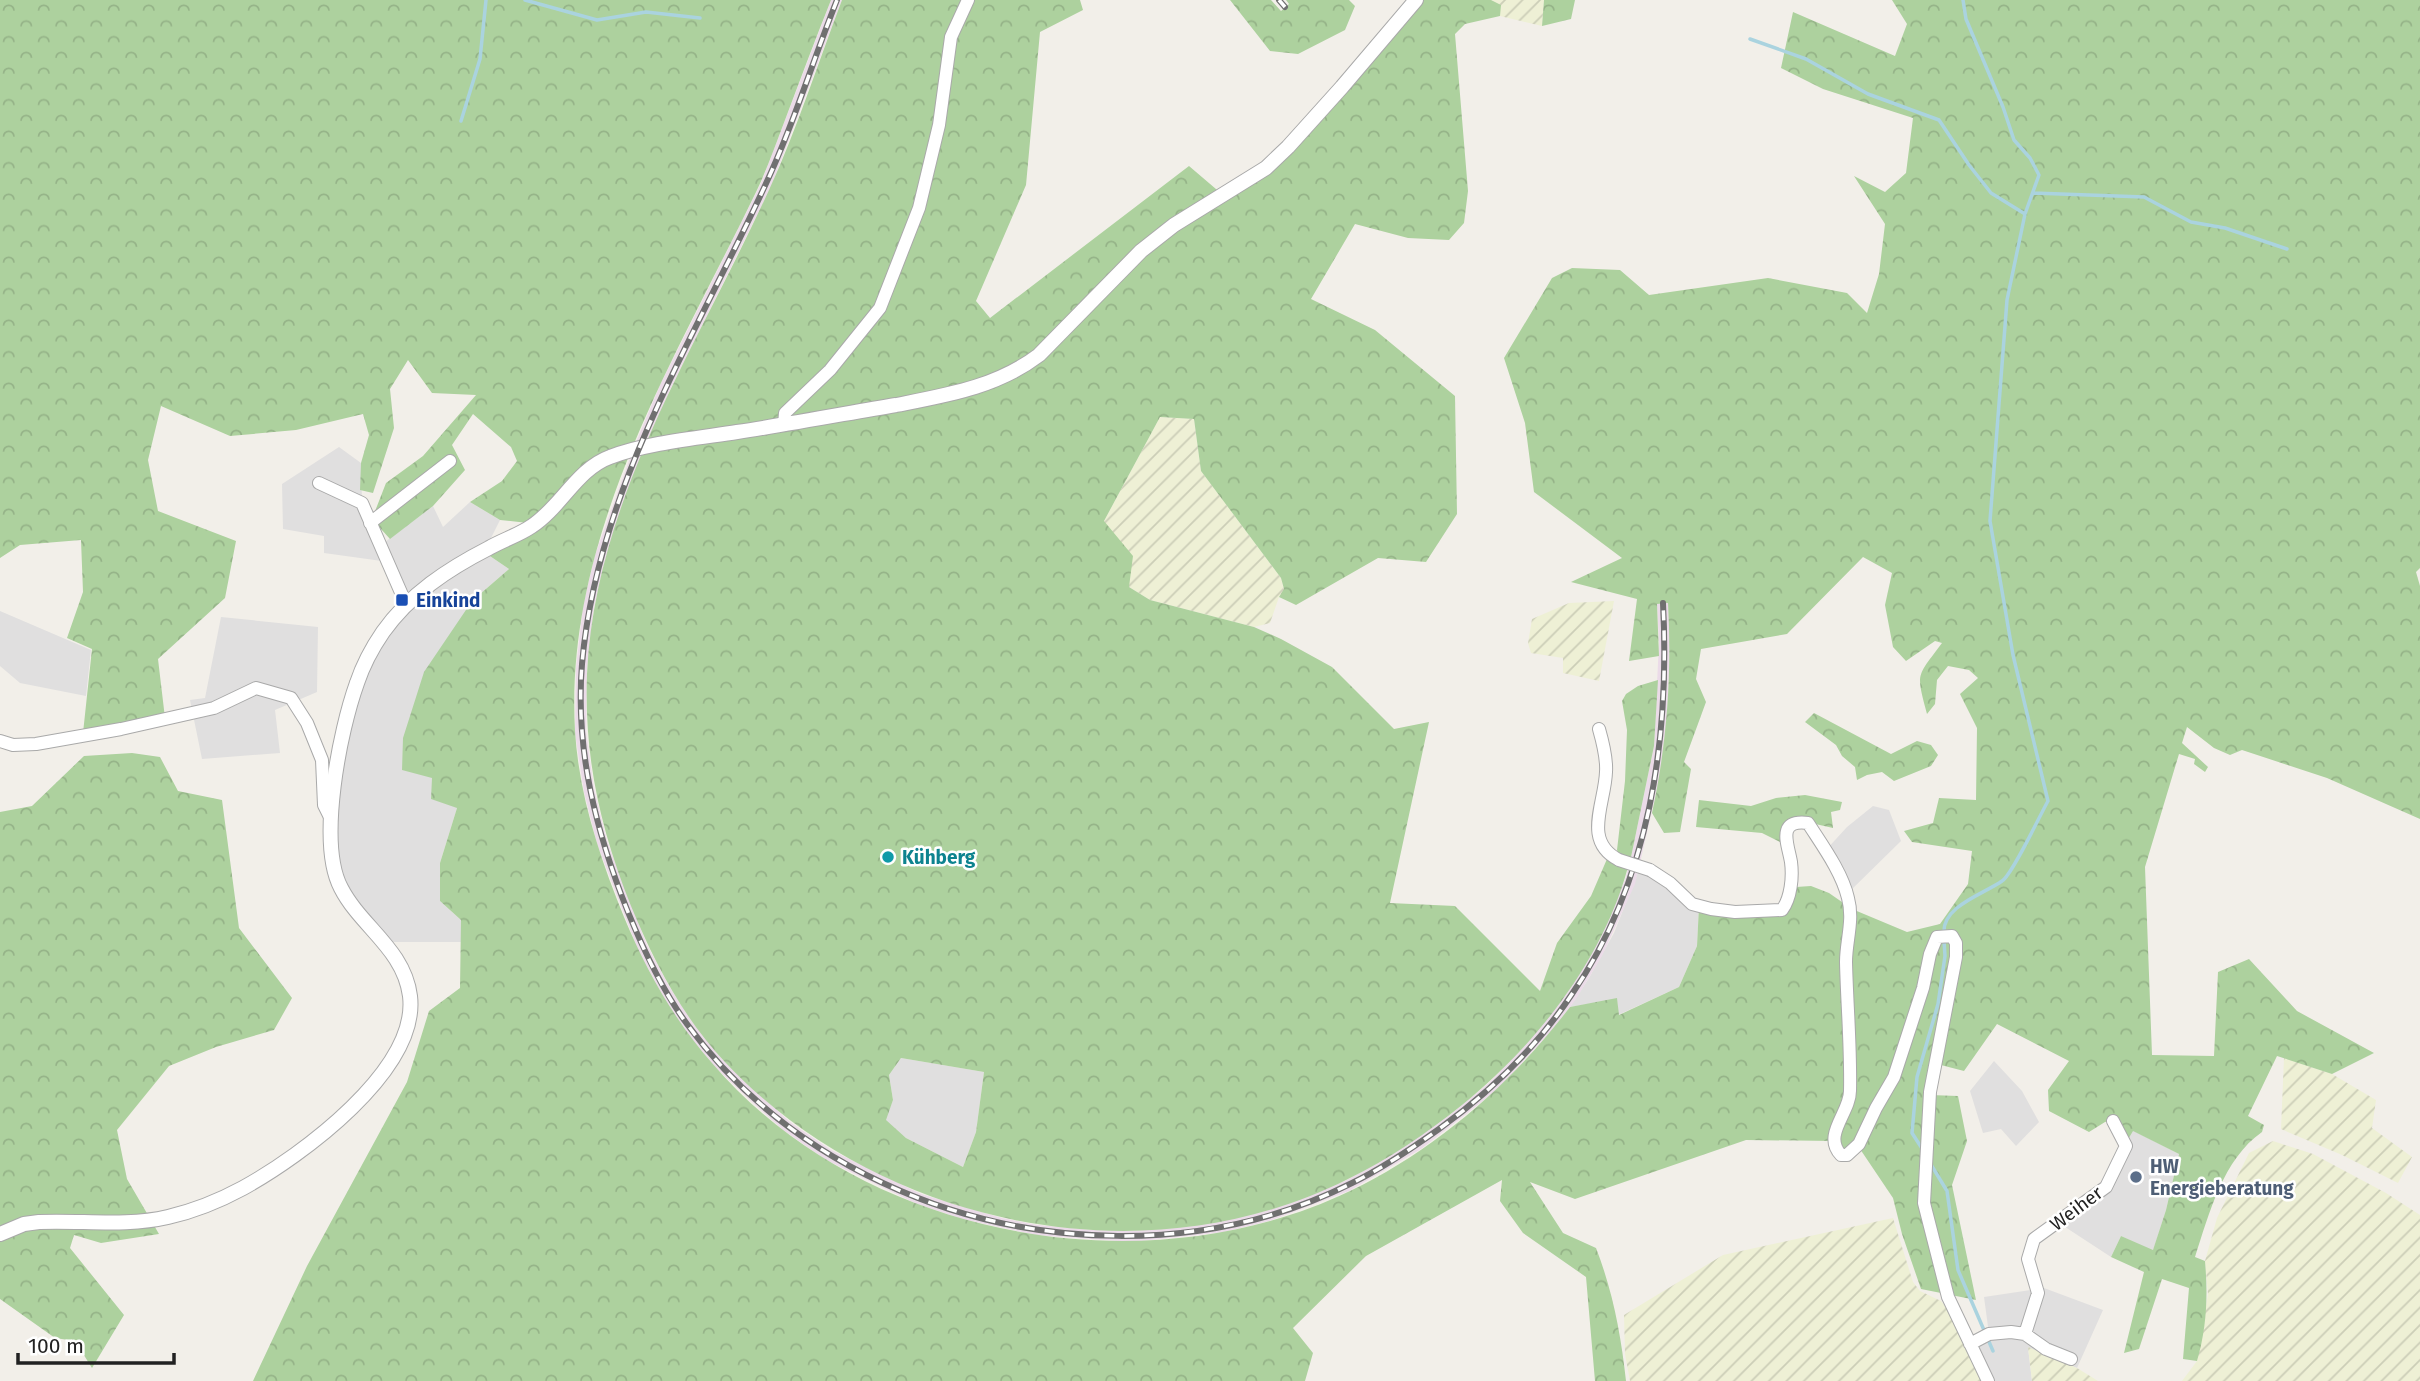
<svg xmlns="http://www.w3.org/2000/svg" width="2420" height="1381" viewBox="0 0 2420 1381" font-family="'Fira Sans',sans-serif">
	<defs>
		<pattern id="farmland-furrows" width="10" height="10" patternUnits="userSpaceOnUse" patternTransform="scale(1.75)"><rect width="10" height="10" fill="#eef0d5"/><path d="M-1 1l2-2M0 10L10 0M9 11l2-2" fill="none" stroke="#ccceb7"/></pattern>
		<pattern id="forest-crowns" width="20" height="18" patternUnits="userSpaceOnUse" patternTransform="scale(1.75)"><rect width="20" height="18" fill="#add19e"/><path d="M2 6a3 3 0 1 1 6 0M12 15a3 3 0 1 1 6 0" fill="none" stroke="#95b388"/></pattern>
	</defs>
	<rect width="100%" height="100%" fill="#f2efe9"/>
	<path fill="#e0dfdf" d="M339,447L361,463L362,503L381,545L433,506L443,527L470,502L500,520L484,552L509,569L472,601L432,778L457,808L440,863V901L461,920V942H386L347,904L331,819L360,676L406,604L389,562L324,553V536L283,529L282,484Z
		M0,611L91,650L86,696L20,683L0,666Z
		M221,617L318,627L317,692L275,710L280,753L202,759L190,700L205,698Z
		M1873,806L1889,810L1901,841L1847,894L1825,851L1847,827Z
		M1639,870L1699,906L1697,946L1679,987L1618,1015L1617,999L1570,1007L1589,978L1614,933Z
		M901,1058L984,1072L976,1132L963,1167L906,1138L885,1120L893,1100L889,1075Z
		M1994,1061L2022,1091L2039,1122L2016,1146L2001,1129L1983,1133L1970,1091Z
		M2132,1130L2179,1154L2166,1210L2153,1251L2121,1236L2111,1257L2059,1223L2106,1187Z
		M2044,1288L2103,1310L2077,1368L2028,1348L2032,1381H1988L1970,1344L1989,1334L1984,1297Z"/>
	<path fill="#ebdbe8" d="M831,0H842L771,187L670,390L644,451L606,557L594,607L587,669L586,732L594,789L607,841L647,945L669,986L691,1020L723,1060L758,1093L790,1122L831,1150L921,1194L1002,1218L1037,1225L1094,1230L1132,1231L1188,1226L1266,1211L1345,1181L1388,1157L1451,1114L1490,1082L1525,1045L1567,993L1604,929L1625,880L1630,862L1654,746L1659,642L1657,604L1668,603L1670,642L1667,720L1659,781L1635,884L1602,956L1576,999L1555,1027L1497,1090L1421,1149L1349,1191L1269,1221L1224,1232L1132,1242L1036,1235L962,1219L917,1204L826,1160L783,1130L751,1101L715,1067L682,1027L660,991L638,950L597,844L584,792L575,733L576,668L583,606L595,555L634,447L660,385L761,183Z"/>
	<path fill="url(#farmland-furrows)" d="M1491,0H1544L1542,26L1500,16V5Z
		M1160,417L1194,419L1201,471L1281,578L1284,590L1279,597L1270,623L1254,627L1150,600L1129,587L1104,521Z
		M1614,601L1599,681L1563,673V658L1531,653L1528,643L1532,619L1569,603Z
		M2284,1058L2332,1074L2376,1100L2372,1128L2412,1157L2398,1183L2342,1155L2281,1129Z
		M2273,1141L2313,1154L2386,1193L2420,1215V1381H2182L2197,1361L2208,1294L2205,1261L2217,1218L2249,1153Z
		M1893,1218L1913,1282L1920,1291L1941,1301L1955,1319L1968,1347L1969,1357L1977,1364L1985,1381H1630L1625,1354L1624,1315L1723,1255Z
		M2028,1347L2077,1368L2098,1381H2032Z"/>
	<path fill="url(#forest-crowns)" fill-rule="evenodd" d="M0,0H831C815,40 800,80 785,120C776,143 768,167 757,190C675,360 564,535 575,731C579,796 600,858 624,917C646,970 674,1020 712,1063C862,1239 1144,1290 1350,1191C1437,1149 1512,1083 1570,1007L1617,998L1619,1015L1679,987L1697,946L1699,906L1782,911L1796,887L1811,886L1829,893L1852,909L1907,932L1940,924L1968,884L1972,851L1912,842L1904,831L1933,823L1939,798L1976,800L1977,728L1960,694L1978,678L1969,670L1948,666L1937,680L1935,704L1927,714C1916,672 1916,678 1942,643L1935,641L1906,661L1893,647L1885,605L1892,573L1863,557L1787,634L1701,649L1696,679L1706,702L1684,762L1691,769L1680,832L1664,833L1652,813C1667,744 1672,674 1668,603L1657,604L1659,656L1629,661L1637,599L1571,582L1622,558L1534,492L1525,423L1504,358L1552,278L1572,268L1620,270L1649,295L1768,278L1847,293L1867,313L1879,274L1885,224L1854,176L1885,192L1906,173L1913,118L1823,89L1781,68L1793,12L1895,56L1907,24L1892,0H2420V568L2416,572L2420,586V819L2327,778L2242,750L2230,755L2214,748L2187,727L2182,743L2208,767L2205,772L2194,764L2195,759L2179,754L2145,867L2152,1055L2214,1056L2218,972L2249,959L2297,1011L2374,1053L2332,1074L2277,1056L2248,1116L2264,1125L2262,1132C2223,1159 2209,1214 2195,1257L2205,1261C2208,1295 2207,1327 2197,1361L2183,1359L2189,1288L2162,1279L2139,1349L2124,1353L2144,1272L2111,1257L2121,1236L2153,1250L2166,1210L2179,1154L2133,1131L2127,1141L2117,1119L2105,1122L2089,1132L2049,1111L2048,1090L2069,1061L1997,1024L1964,1071L1937,1064L1930,1095L1958,1096L1967,1141L1952,1185L1976,1300L1921,1289L1902,1234L1893,1198L1858,1146L1847,1156L1834,1141L1746,1140L1575,1199L1530,1182L1563,1233L1596,1248C1613,1292 1621,1335 1626,1381H1595L1586,1277L1523,1233L1500,1201L1502,1180L1366,1256L1293,1328L1313,1353L1305,1381H253L307,1266L407,1082L429,1011L460,988L461,920L440,901V863L457,808L431,799L432,778L402,770L403,738L424,672L472,601L509,569L484,552L528,523L500,520L470,502L502,481L517,461L511,447L473,414L452,445L465,470L433,506L390,539L372,519L386,483L423,456L476,395L432,393L408,360L390,389L394,428L373,493L360,490L361,463L369,435L363,414L296,430L230,436L161,406L148,460L158,511L236,541L225,598L158,659L165,718L83,733L92,649L67,638L83,592L81,540L20,545L0,558Z
		M842,0H1080L1083,10L1040,32L1026,185L976,301L990,318L1189,166L1223,195L1266,168L1416,0H1491L1501,5L1500,16L1465,24L1455,34L1468,191L1464,223L1449,240L1408,238L1355,224L1311,299L1375,330L1455,396L1457,514L1426,562L1378,558L1296,605L1279,597L1284,589L1281,578L1201,471L1194,419L1160,417L1104,521L1133,556L1129,587L1150,600L1254,627L1281,639L1332,667L1394,729L1429,722L1390,903L1455,906L1540,991L1557,943L1591,896L1607,859L1628,867C1603,960 1536,1045 1462,1105C1427,1133 1389,1159 1348,1179C1144,1282 878,1226 724,1061C682,1016 654,962 631,906C600,828 584,758 587,674C595,498 698,346 769,190C797,129 818,63 842,0ZM901,1058L984,1072L976,1132L963,1167L906,1138L886,1120L893,1100L889,1075Z
		M1230,0H1271L1281,11L1289,4L1286,0H1349L1355,6L1345,30L1298,54L1270,51Z
		M1544,0H1575L1571,19L1542,26Z
		M1658,680L1654,746L1630,862L1621,859L1617,850L1625,781L1627,730L1622,701L1626,694L1638,686Z
		M1814,713L1891,754L1917,741L1931,745L1938,755L1931,766L1894,781L1882,772L1867,775L1857,780L1855,767L1842,756L1836,745L1805,722Z
		M132,753L160,757L178,791L222,800L239,928L292,998L274,1030L216,1047L169,1066L117,1130L127,1179L159,1234L101,1243L74,1235L70,1248L124,1315L92,1368L75,1341L55,1338L0,1299V812L32,806L84,756Z
		M1805,795L1842,802L1840,810L1831,812L1833,828L1811,823L1782,830L1780,842L1762,833L1696,827L1699,800L1751,806L1776,798Z"/>
	<g fill="none" stroke-linecap="round" stroke-linejoin="round">
		<path stroke="#aad3df" stroke-width="3.5" d="M525,0L597,20L646,12L700,18
			M1750,39L1806,59L1868,94L1939,120L1969,165L1991,193L2025,214
			M461,121L480,59L486,0
			M2033,193L2144,197L2191,222L2225,228L2287,249
			M1944,933C1942,906 1984,894 2002,881C2012,875 2040,815 2048,801L2013,655L1990,521L2007,300L2025,214L2039,175L2030,158L2014,140L2003,107L1966,19L1963,0
			M1923,1150L1912,1133L1917,1077L1938,1004L1945,956L1944,941
			M1930,1163L1947,1191L1958,1270L1993,1351"/>
		<g stroke="#a9a9a9" stroke-width="14">
			<path id="minor" d="M784,425L785,413L830,370L880,308L919,208L939,125L951,37L968,0
				M319,483L362,503L406,604
				M370,523L450,461
				M1599,729C1603,743 1607,758 1606,772C1605,804 1582,841 1619,860
				M0,741L13,745L36,744L121,729L214,708L256,688L291,698L307,723L322,760L324,805L331,819
				M1650,870L1670,883L1692,904L1711,909L1735,912L1782,910C1791,898 1793,877 1791,862C1788,844 1776,819 1808,823C1822,845 1842,872 1848,898C1854,920 1846,941 1846,962C1847,1005 1851,1048 1850,1091C1850,1113 1822,1135 1841,1155H1847L1859,1144L1876,1108L1894,1077L1923,988L1930,954L1937,937L1952,936L1956,943V957L1930,1092L1924,1203L1948,1297L1988,1381
				M2025,1334L2038,1293L2028,1259L2034,1239L2106,1187L2126,1146L2113,1121
				M1970,1344L1989,1334L2011,1332L2025,1334L2046,1349L2071,1359"/>
		</g>
		<g stroke="#a9a9a9" stroke-width="16">
			<path id="tertiary" d="M0,1234L24,1224L39,1222C82,1220 125,1227 168,1217C194,1211 219,1201 243,1188C301,1156 419,1070 410,996C404,949 361,927 341,888C317,843 340,730 357,683C363,665 372,648 383,632C410,594 448,569 489,548C503,540 519,535 532,526C561,507 577,469 610,457C646,443 698,438 737,432C790,424 843,414 896,405C947,395 997,387 1039,355L1141,251L1174,225L1266,168L1288,147L1342,87L1416,0"/>
		</g>
		<use href="#minor" stroke="#fff" stroke-width="12"/>
		<use href="#tertiary" stroke="#fff" stroke-width="14"/>
		<g stroke="#707070" stroke-width="6">
			<path id="rail" d="M837,0C812,63 792,129 763,190C692,343 597,491 582,664C575,750 596,832 628,912C644,951 662,990 687,1024C738,1094 806,1147 883,1183C1028,1251 1207,1256 1352,1183C1383,1168 1411,1149 1439,1129C1490,1092 1537,1047 1572,994C1650,881 1670,738 1663,603
				M1279,0L1285,7"/>
		</g>
		<use href="#rail" stroke="#fff" stroke-width="3.5" stroke-dasharray="10" stroke-linecap="butt"/>
		<g stroke="#a9a9a9" stroke-width="14" stroke-linecap="butt">
			<path id="minor-bridge" d="M1619,860L1650,870"/>
		</g>
		<use href="#minor-bridge" stroke="#fff" stroke-width="12"/>
	</g>
	<rect fill="#1a4fb4" stroke="#fff" stroke-width="2.5" x="395" y="593" width="14" height="14" rx="3.5"/>
	<circle fill="#0f9aa8" stroke="#fff" stroke-width="2.5" cx="888" cy="857" r="7"/>
	<circle fill="#5c6f8a" stroke="#fff" stroke-width="2.5" cx="2136" cy="1177" r="7"/>
	<g text-anchor="middle" stroke-width="5" stroke-linejoin="round" paint-order="stroke">
		<g font-size="19" font-weight="bold" fill="#164399" stroke="#fff" text-anchor="start">
			<text x="416" y="607">Einkind</text>
		</g>
		<g font-size="19" font-weight="bold" fill="#0d838f" stroke="#fff" text-anchor="start">
			<text x="902" y="864">Kühberg</text>
		</g>
		<g font-size="19" font-weight="bold" fill="#4e5e75" stroke="#fff" text-anchor="start">
			<text x="2150" y="1173">HW<tspan x="2150" dy="22">Energieberatung</tspan></text>
		</g>
		<g font-size="19" fill="#222" stroke="#fff">
			<text transform="translate(2076 1208) rotate(-37)" y="7">Weiher</text>
		</g>
	</g>
	<path d="M18 1353v10h156v-10" fill="none" stroke="#222222" stroke-width="3.5"/>
	<text x="28" y="1353" font-size="21" fill="#222222" stroke="#ffffff" stroke-width="5" paint-order="stroke">100 m</text>
</svg>
